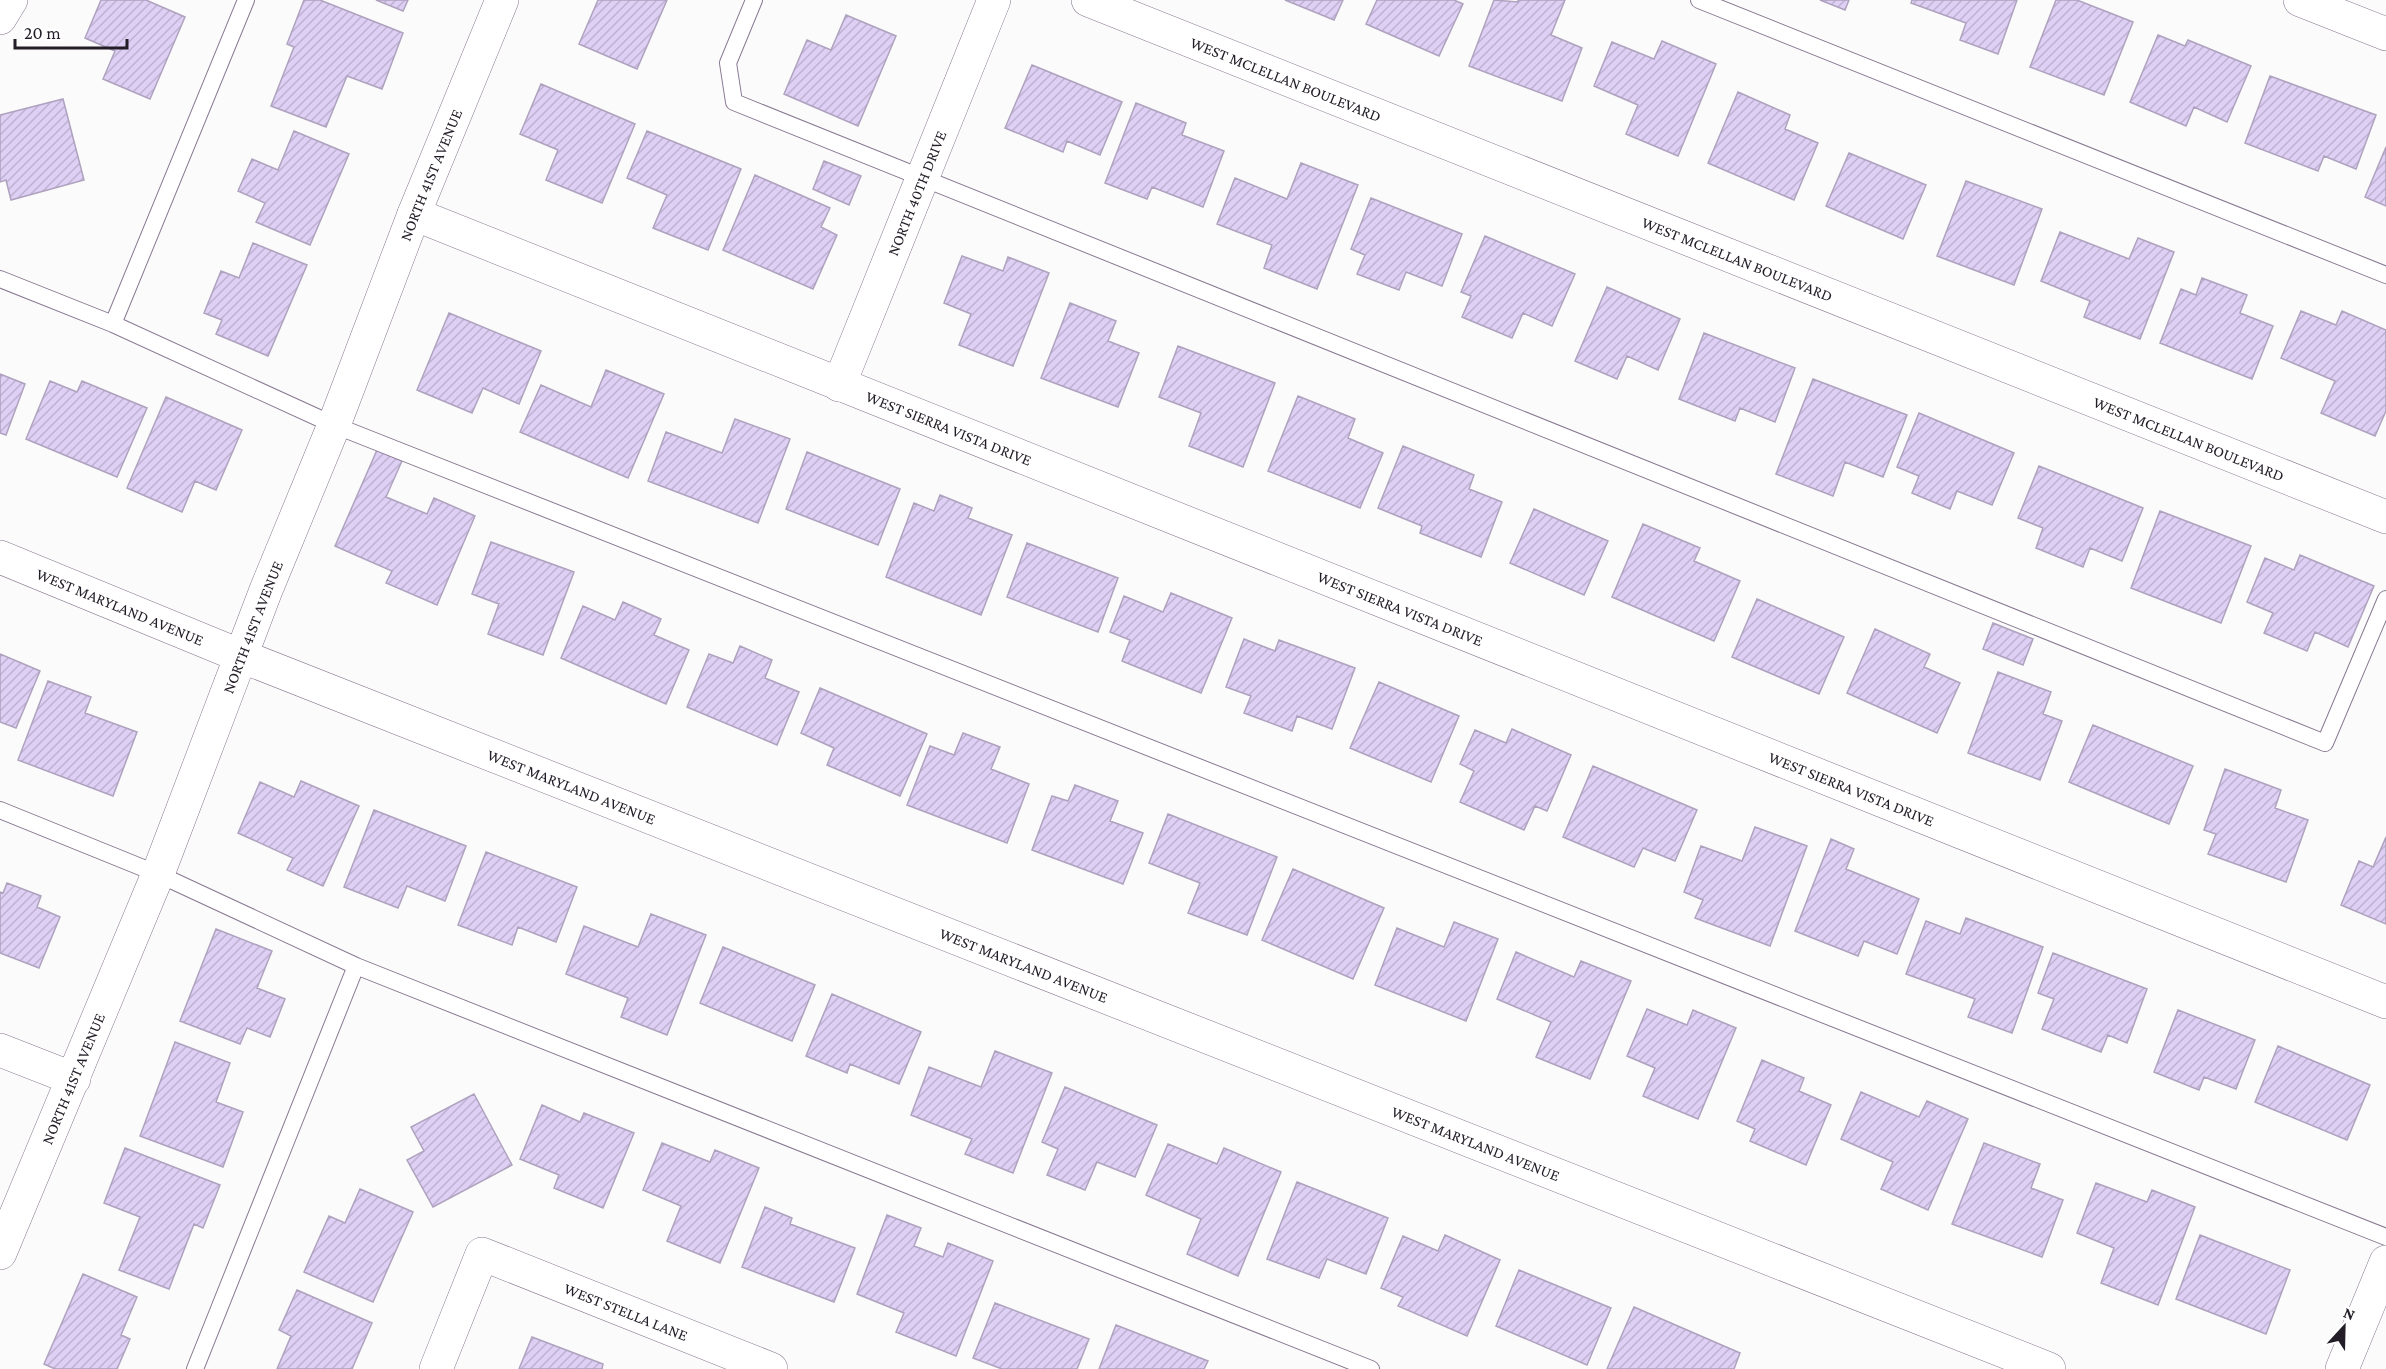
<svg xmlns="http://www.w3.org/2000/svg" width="2386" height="1369" viewBox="0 0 2386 1369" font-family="'Crimson Pro',serif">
	<defs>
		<pattern id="building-hatch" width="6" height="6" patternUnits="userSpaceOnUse" patternTransform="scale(1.5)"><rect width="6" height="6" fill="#decff4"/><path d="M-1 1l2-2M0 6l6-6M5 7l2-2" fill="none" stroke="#beb1d1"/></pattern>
	</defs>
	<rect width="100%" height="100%" fill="#fbfbfb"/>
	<path fill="url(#building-hatch)" stroke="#aea2be" stroke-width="1.5" d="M101,0H146L185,17L150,99L103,79L115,51L85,38Z
		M304,0H320L403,33L382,89L347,76L326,127L271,106L294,47L287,44Z
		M376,0H408L403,11Z
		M598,0H667L637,69L579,44Z
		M1285,0H1343L1334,20Z
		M1377,0H1454L1463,4L1439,56L1366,24Z
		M1494,0L1518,2V0H1565L1551,35L1582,48L1562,101L1469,66Z
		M1820,0H1849L1845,10Z
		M1912,0H2017L1998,54L1960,40L1966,23L1911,3Z
		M2056,0H2077L2133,22L2104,95L2030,67Z
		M846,15L896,36L858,126L784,94L807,40L831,50Z
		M2158,35L2185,46L2188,40L2251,66L2227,122L2194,107L2186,126L2130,102Z
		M1662,41L1716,64L1678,156L1626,134L1638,105L1594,86L1612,42L1654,59Z
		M1032,65L1122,102L1100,155L1067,141L1063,152L1005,128Z
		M2270,76L2376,115L2356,169L2324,156L2318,171L2245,143Z
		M541,84L635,124L602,203L546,180L558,150L520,134Z
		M1738,92L1790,115L1785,129L1818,143L1794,200L1708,163Z
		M63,99L84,180L11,200L6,180L0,182V115Z
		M1136,103L1186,123L1182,135L1224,151L1203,207L1152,187L1147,199L1105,183Z
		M294,131L349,154L310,245L256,222L265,203L238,191L252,159L278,170Z
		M647,131L741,169L708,250L653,228L667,195L627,178Z
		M2386,147V206L2365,197Z
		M1849,153L1926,185L1903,239L1826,206Z
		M824,161L861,176L849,205L813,189Z
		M1301,163L1358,185L1317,289L1264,268L1272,245L1217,224L1235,178L1287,199Z
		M755,175L830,208L821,227L837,235L813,289L723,250Z
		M1966,181L2042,209L2014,285L1937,256Z
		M1371,198L1462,234L1442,286L1406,272L1399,290L1357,274L1365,255L1351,249Z
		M2060,232L2129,259L2138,238L2174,252L2140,339L2084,317L2090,301L2041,281Z
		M1485,236L1575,274L1552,326L1523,313L1512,338L1462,317L1471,296L1461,292Z
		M253,243L307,265L268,356L216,334L222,320L204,313L221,271L239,278Z
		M962,256L1003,271L1008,257L1049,273L1013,366L959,345L971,314L944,303Z
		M2202,278L2247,295L2240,313L2273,326L2252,379L2160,343L2181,289L2196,295Z
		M1607,287L1680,319L1658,370L1627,356L1617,379L1575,361Z
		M1070,303L1116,321L1108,341L1139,353L1118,407L1041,378Z
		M2301,311L2336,325L2342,311L2386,330V411L2375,436L2321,413L2335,381L2281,358Z
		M449,313L541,351L519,404L483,388L472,413L417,390Z
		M1704,333L1795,368L1775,422L1740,408L1735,421L1679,399Z
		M1178,346L1275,383L1243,467L1189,446L1201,413L1159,397Z
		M606,370L664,394L628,478L520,432L541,385L591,407Z
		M0,374L25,384L6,435L0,433Z
		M1813,379L1907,415L1883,477L1845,462L1833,496L1776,474Z
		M50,381L77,392L82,381L147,408L117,477L26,439Z
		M1298,396L1355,419L1348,438L1383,453L1360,508L1268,471Z
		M166,397L242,430L216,490L195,481L182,512L127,488Z
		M1919,413L2014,453L1992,505L1957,491L1950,509L1912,493L1919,476L1897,467Z
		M735,419L790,439L758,523L648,481L666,432L722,453Z
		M1403,446L1474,475L1469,489L1502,502L1481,557L1420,533L1422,526L1378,508Z
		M377,450L402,461L386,497L427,514L434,498L475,516L437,605L386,583L392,571L335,546Z
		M807,452L900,489L878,545L786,509Z
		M2039,466L2143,508L2122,561L2090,548L2083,567L2036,548L2043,528L2018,518Z
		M940,495L972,508L968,518L1012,535L981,615L886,577L914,503L934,511Z
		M1534,509L1608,541L1584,595L1510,563Z
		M2160,511L2251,546L2221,623L2131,588Z
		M1643,524L1700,548L1694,561L1740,581L1714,641L1612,597Z
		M491,542L574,572L543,655L488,634L499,604L472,594Z
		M1027,543L1118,578L1098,632L1007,597Z
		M2300,555L2374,586L2348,647L2315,632L2307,651L2264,633L2273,613L2247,602L2265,558L2294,570Z
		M1171,593L1232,618L1201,693L1122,661L1130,640L1110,632L1124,596L1163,612Z
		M1757,599L1844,637L1819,694L1732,657Z
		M623,602L661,619L654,635L689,650L666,704L561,658L583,606L615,620Z
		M1993,623L2033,639L2023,665L1983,649Z
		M1875,629L1930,654L1924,667L1960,683L1937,733L1847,693Z
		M1244,639L1275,651L1279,640L1355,668L1332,729L1297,716L1292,731L1244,713L1251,696L1226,687Z
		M740,646L772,660L765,678L799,692L777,745L687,707L709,654L733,663Z
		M0,654L40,671L16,728L0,722Z
		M1998,672L2051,692L2043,714L2062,721L2040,780L1968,753Z
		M48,681L91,697L85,713L137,732L113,796L18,760Z
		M1379,682L1459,716L1431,782L1350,748Z
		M820,688L927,734L900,796L827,765L834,748L801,733Z
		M2093,725L2193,766L2169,824L2069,782Z
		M1512,729L1571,755L1547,811L1535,806L1524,830L1460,802L1474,771L1460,764L1475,730L1506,743Z
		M963,733L1000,747L991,769L1029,784L1007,843L907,805L930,746L954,755Z
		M1593,766L1697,810L1675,861L1643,848L1634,867L1563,837Z
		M2225,769L2281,790L2275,808L2308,820L2286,882L2208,854L2216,834L2204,830Z
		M301,781L359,806L323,886L287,870L293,858L238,833L260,782L294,797Z
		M1075,785L1118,801L1110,821L1143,833L1123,884L1032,850L1052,796L1068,801Z
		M374,810L466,846L445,901L407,886L398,908L344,887Z
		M1168,814L1277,857L1247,935L1188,913L1200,883L1149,863Z
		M1755,827L1807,846L1770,946L1695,918L1703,900L1684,892L1701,846L1742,861Z
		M2386,837V924L2341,905L2359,861L2373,867Z
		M1831,839L1854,849L1846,869L1919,899L1897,954L1864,941L1858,956L1795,931Z
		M486,852L577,887L556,942L518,927L512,945L458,925Z
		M1293,869L1384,908L1353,979L1262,940Z
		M7,883L41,896L37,907L60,917L39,968L0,953V892L3,893Z
		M651,914L706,935L667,1035L621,1017L628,998L566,974L584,926L638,947Z
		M1966,918L2043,947L2012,1033L1968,1017L1975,999L1906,974L1926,921L1960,934Z
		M1454,922L1498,939L1466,1021L1375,985L1397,928L1444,947Z
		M216,929L272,951L257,988L285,999L270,1037L247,1028L240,1044L180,1021Z
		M723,947L815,985L792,1041L700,1003Z
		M1516,952L1574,977L1581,961L1631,981L1590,1079L1536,1057L1551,1022L1497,999Z
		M2053,953L2147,989L2127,1043L2108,1035L2101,1052L2042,1029L2054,999L2038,993Z
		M832,994L921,1032L899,1084L850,1064L847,1073L806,1056Z
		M1647,1009L1687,1025L1693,1010L1736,1028L1698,1119L1643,1096L1655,1068L1627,1056Z
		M2178,1010L2255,1040L2236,1089L2204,1077L2199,1090L2154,1072Z
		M175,1042L230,1063L216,1102L243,1112L223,1167L140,1136Z
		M2278,1046L2370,1085L2347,1140L2255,1102Z
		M995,1051L1052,1073L1013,1173L965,1154L972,1139L911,1115L929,1067L981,1087Z
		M1762,1060L1804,1078L1799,1091L1831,1105L1806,1165L1750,1141L1755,1129L1737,1121Z
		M1065,1087L1157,1125L1135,1177L1097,1162L1085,1190L1047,1175L1058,1149L1042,1142Z
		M1861,1092L1919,1117L1927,1101L1968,1119L1928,1210L1881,1189L1893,1162L1841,1139Z
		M474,1094L512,1165L433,1207L407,1160L424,1151L411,1127Z
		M542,1105L580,1122L584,1113L634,1133L603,1208L554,1188L559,1175L520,1159Z
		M662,1143L710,1162L715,1150L759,1168L720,1263L667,1241L681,1206L643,1190Z
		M1984,1143L2040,1164L2031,1188L2063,1200L2042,1257L1952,1224Z
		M1168,1144L1217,1164L1224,1148L1281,1172L1238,1276L1187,1254L1201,1219L1146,1195Z
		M125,1148L220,1185L203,1228L194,1224L169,1289L119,1270L140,1217L104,1203Z
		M1297,1182L1388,1218L1366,1274L1327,1259L1319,1278L1267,1259Z
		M2096,1183L2147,1202L2152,1190L2195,1207L2158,1305L2101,1283L2114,1248L2077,1233Z
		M360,1189L413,1212L373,1302L304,1272L329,1216L345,1223Z
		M765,1207L792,1218L790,1224L855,1248L834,1302L742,1267Z
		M887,1215L921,1228L914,1246L943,1257L948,1243L993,1261L956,1356L896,1332L904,1313L857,1294Z
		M1445,1235L1500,1260L1467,1336L1398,1306L1403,1297L1381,1288L1403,1236L1438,1251Z
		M2200,1235L2290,1270L2266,1334L2176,1299Z
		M1519,1270L1611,1308L1587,1365L1496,1326Z
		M83,1274L137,1297L121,1335L130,1339L117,1369H55L44,1364Z
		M297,1290L372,1323L352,1369H277L291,1336L279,1330Z
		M995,1303L1089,1339L1077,1369H1002L973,1358Z
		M1634,1307L1740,1353L1734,1369H1607Z
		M1116,1325L1208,1361L1204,1369H1099Z
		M532,1337L603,1364L602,1369H519Z"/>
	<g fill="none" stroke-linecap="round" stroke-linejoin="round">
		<g stroke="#897991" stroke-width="18">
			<path id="lane" d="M754,0L728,63L734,102L2325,743L2386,599
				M1699,0L2386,275
				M0,279L113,324L334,425L2386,1237
				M113,324L246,0
				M0,810L158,874L356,966L1371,1369
				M195,1369L356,966"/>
		</g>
		<g stroke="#897991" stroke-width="34">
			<g id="street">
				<path id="s1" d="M1088,0L2386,517"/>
				<path d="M2300,0L2386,34"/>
				<path d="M0,18L11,0"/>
				<path id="s2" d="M414,214L2386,1002"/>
				<path id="s3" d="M839,385L994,0"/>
				<path d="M0,1050L74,1079"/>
				<path id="s4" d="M0,1253L158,874L266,590L334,425L414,214L502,0"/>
				<path id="s5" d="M436,1369L482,1254L771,1369"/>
			</g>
		</g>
		<g stroke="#897991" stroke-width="34">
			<g id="secondary">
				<path id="s6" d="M0,557L241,656L2049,1369"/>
				<path d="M2342,1369L2386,1262"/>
			</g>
		</g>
		<use href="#lane" stroke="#fff" stroke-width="16"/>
		<use href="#street" stroke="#fff" stroke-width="33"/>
		<use href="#secondary" stroke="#fff" stroke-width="33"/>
	</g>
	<g text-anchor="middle" stroke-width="4.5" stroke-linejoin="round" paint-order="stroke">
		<g font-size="16" fill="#231d27" stroke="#fff">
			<text dy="6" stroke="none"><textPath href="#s1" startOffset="213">WEST MCLELLAN BOULEVARD</textPath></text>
			<text dy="6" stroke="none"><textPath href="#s4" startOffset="1161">NORTH 41ST AVENUE</textPath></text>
			<text dy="6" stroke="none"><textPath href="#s3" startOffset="207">NORTH 40TH DRIVE</textPath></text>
			<text dy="6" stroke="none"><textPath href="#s1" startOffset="699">WEST MCLELLAN BOULEVARD</textPath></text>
			<text dy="6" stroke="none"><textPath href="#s2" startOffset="576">WEST SIERRA VISTA DRIVE</textPath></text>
			<text dy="6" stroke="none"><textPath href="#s1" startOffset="1185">WEST MCLELLAN BOULEVARD</textPath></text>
			<text dy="6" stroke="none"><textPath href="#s6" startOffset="130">WEST MARYLAND AVENUE</textPath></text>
			<text dy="6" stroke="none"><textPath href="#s2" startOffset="1062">WEST SIERRA VISTA DRIVE</textPath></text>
			<text dy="6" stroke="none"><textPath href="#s4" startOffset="675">NORTH 41ST AVENUE</textPath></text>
			<text dy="6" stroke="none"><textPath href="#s6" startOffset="616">WEST MARYLAND AVENUE</textPath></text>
			<text dy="6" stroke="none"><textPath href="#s2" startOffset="1548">WEST SIERRA VISTA DRIVE</textPath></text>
			<text dy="6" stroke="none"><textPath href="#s6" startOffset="1102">WEST MARYLAND AVENUE</textPath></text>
			<text dy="6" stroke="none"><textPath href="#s4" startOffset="189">NORTH 41ST AVENUE</textPath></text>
			<text dy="6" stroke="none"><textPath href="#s6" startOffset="1588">WEST MARYLAND AVENUE</textPath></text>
			<text dy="6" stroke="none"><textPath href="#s5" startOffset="279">WEST STELLA LANE</textPath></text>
		</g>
	</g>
	<g transform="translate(2344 1327) rotate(22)" stroke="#ffffff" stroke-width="4.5" paint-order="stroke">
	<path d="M0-4.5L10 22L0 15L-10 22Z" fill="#231d27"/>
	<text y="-9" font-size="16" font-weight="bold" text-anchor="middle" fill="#231d27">N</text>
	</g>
	<path d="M15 39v9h112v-9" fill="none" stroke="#231d27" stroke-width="3"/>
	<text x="24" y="39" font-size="18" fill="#231d27" stroke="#ffffff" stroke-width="4.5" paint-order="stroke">20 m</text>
</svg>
